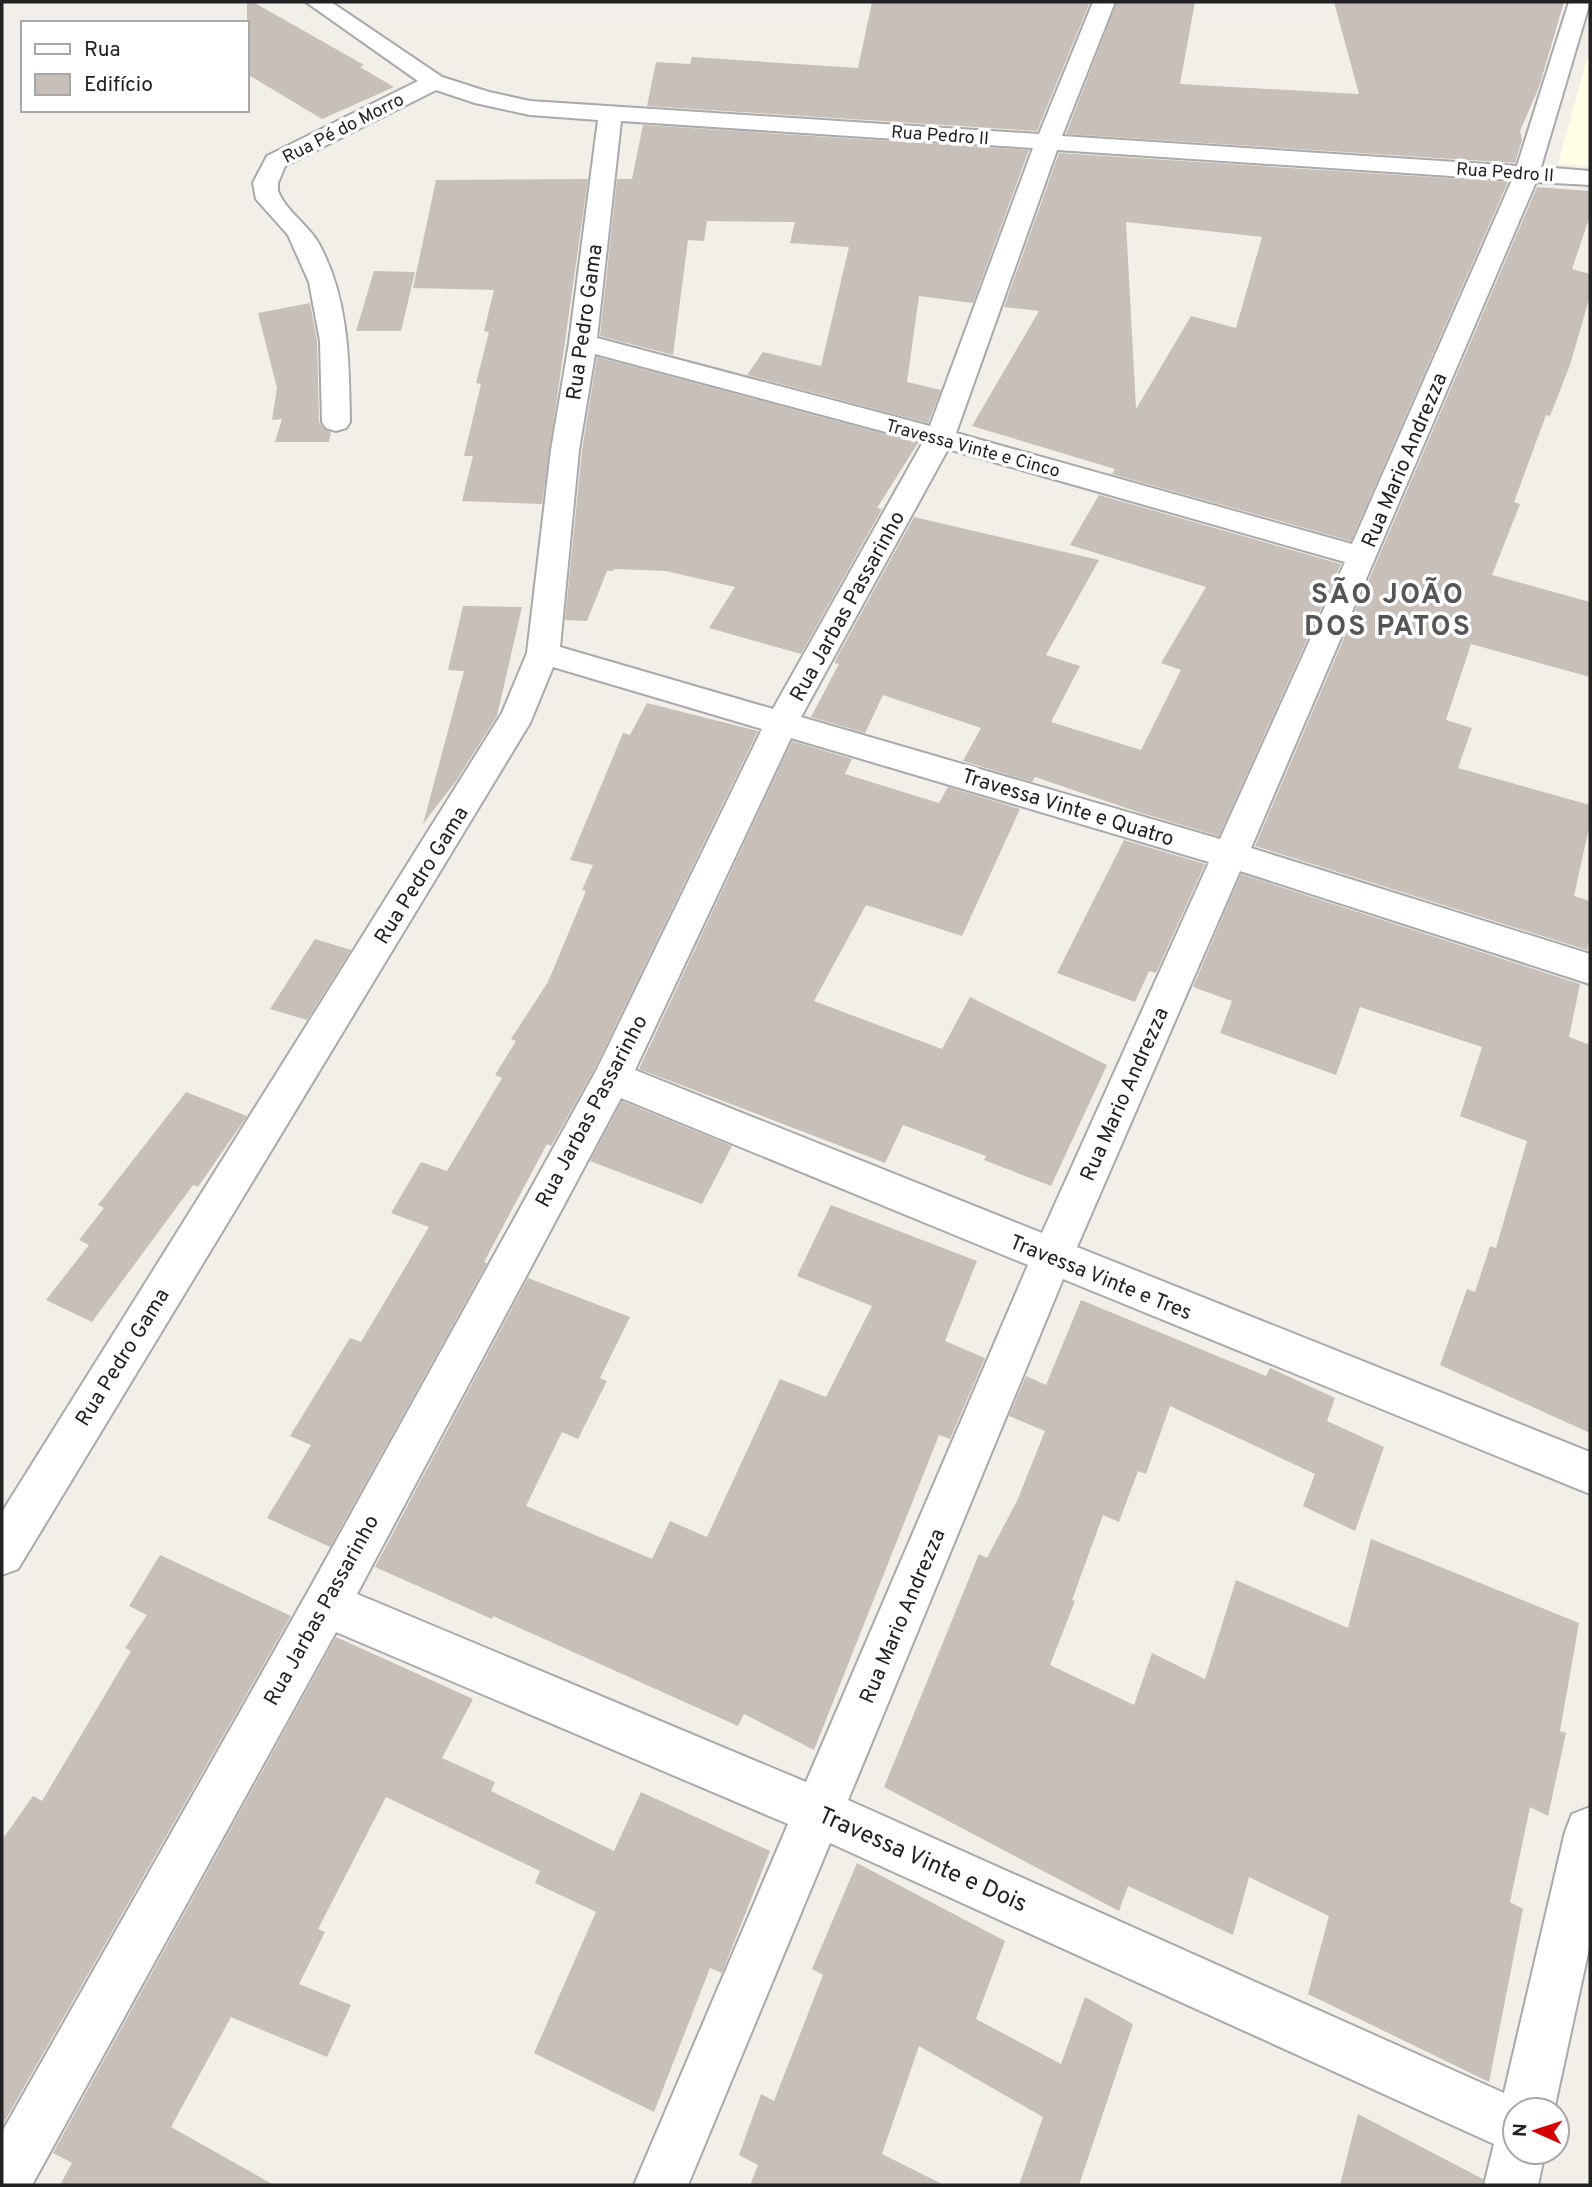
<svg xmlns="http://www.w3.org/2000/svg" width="1592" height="2187" viewBox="0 0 1592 2187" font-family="Overpass,sans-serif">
	<rect width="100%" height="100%" fill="#f2efe9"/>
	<path fill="#ffffe5" d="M1587,58H1590V166L1558,164Z"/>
	<path fill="#c7bfb8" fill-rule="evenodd" d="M247,2H253L364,65L360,67L394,87L322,119L247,74Z
		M872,2H1090L1037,131L647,106L656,62L690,64L692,57L858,68Z
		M1117,2H1195L1180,84L1359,94L1334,2H1564L1539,87L1520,131L1522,140L1515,163L1066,134Z
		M643,125L1029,150L973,303L919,296L907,382L941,390L928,423L747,375L763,352L821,366L849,247L790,243L795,222L707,221L704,241L688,240L673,355L600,336L617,179H632Z
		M1059,153L1508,182L1351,541L1112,474L1115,469L972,426L1039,311L1004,307ZM1126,222L1262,237L1236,328L1191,316L1136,409Z
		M588,179L542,504L462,501L473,456H464L481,384L476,383L489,332L484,331L494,290L413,288L436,180Z
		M1537,187L1590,191V216L1572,269L1590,274V296L1570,365L1550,416L1546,415L1514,502L1520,504L1492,575L1590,602V677L1471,644L1446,720L1472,728L1458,768L1590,805V823L1574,896L1590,901V933L1587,950L1255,846Z
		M374,271L415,272L401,331H356Z
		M310,303L317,341L319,422L324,429L331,432L329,442H275L282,419L272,420L277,388L258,313Z
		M597,357L918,443L877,508L882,509L801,654L709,628L735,587L666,571L614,569L613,571H607L587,621L565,620L582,450Z
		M1099,495L1341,564L1219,836L1138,812L1035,777L1032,782L963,761L981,728L883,695L865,733L811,717L839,664L834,663L914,517L1099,560L1046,655L1080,666L1051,722L1141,750L1181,670L1161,663L1206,587L1070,545Z
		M463,606L522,607L497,716L456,781L423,824L464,671L448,670Z
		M647,703L758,731L595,1068L551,1146L547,1144L484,1262L487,1263L330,1547L267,1518L311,1445L290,1436L350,1338L361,1342L429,1227L391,1213L421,1162L447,1171L502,1078L495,1075L516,1041L511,1039L548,982L586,891L582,890L593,865L570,860L623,733L630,735Z
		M792,741L852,759L845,774L939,803L948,787L1020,809L962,936L866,905L814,1001L942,1049L970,997L1107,1065L1051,1186L984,1160L986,1156L903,1125L885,1163L639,1069Z
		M1124,840L1205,864L1156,973L1149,971L1135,1002L1057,973Z
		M1241,874L1580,984L1569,1037L1590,1045V1433L1440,1365L1467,1289L1475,1292L1490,1246L1496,1248L1527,1141L1460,1116L1482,1047L1360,1007L1336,1075L1220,1033L1232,1001L1193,987Z
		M315,939L351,950L307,1020L270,1009Z
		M186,1092L247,1116L198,1187L193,1185L92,1322L46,1300L89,1245L79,1240L104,1208L98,1205Z
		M622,1101L732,1146L702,1204L590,1161Z
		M831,1205L977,1261L945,1341L985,1358L950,1439L939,1435L814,1750L744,1714L738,1726L493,1616L492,1619L375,1567L528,1278L630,1317L600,1378L607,1381L578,1439L562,1432L526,1506L652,1559L670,1521L707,1537L780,1379L826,1397L872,1306L797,1276Z
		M1081,1300L1266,1376L1270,1368L1335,1398L1327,1421L1384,1447L1355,1531L1303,1506L1315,1474L1170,1406L1146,1474L1138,1471L1119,1522L1103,1515L1072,1600L1075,1601L1050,1665L1134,1705L1152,1653L1205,1679L1236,1580L1348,1628L1371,1539L1579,1623L1560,1731L1566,1733L1548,1816L1530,1807L1510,1902L1523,1909L1489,2082L1308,1994L1329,1916L1249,1877L1233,1935L1128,1886L1119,1911L884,1787L979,1554L987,1558L1017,1501L1045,1431L1009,1416L1026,1376L1046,1385Z
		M160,1555L291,1616L2,2126V1840L33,1796L42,1801L131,1651L125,1648L147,1615L129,1606Z
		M336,1637L473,1699L442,1758L495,1782L491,1791L614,1851L641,1792L770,1851L722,1973L710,1968L654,2112L534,2053L596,1912L535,1883L540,1871L386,1797L318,1929L325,1932L299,1984L351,2005L327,2057L231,2017L171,2127L274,2185H60L72,2163L53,2153Z
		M857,1863L1005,1941L976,2019L1061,2064L1085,1997L1133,2024L1079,2185H1019L1043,2117L919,2046L882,2154L944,2185H750L758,2165L739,2155L761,2094L774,2101L823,1975L812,1969Z
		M1358,2114L1483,2179L1482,2185H1340Z"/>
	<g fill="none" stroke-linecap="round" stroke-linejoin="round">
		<g stroke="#a9a9a9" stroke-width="4">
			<path id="minor" d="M306,2H331L442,77L489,92L530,101L1039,134L1093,2H1115L1062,136L1517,166L1569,2H1590L1541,167L1590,171V185L1536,182L1251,848L1590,954V984L1240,871L1077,1247L1590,1452V1494L1063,1279L848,1800L1504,2093L1565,1832L1572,1814L1590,1807V1944L1554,2110H1515V2152H1545L1538,2185H1484L1494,2144L830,1843L688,2185H634L788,1824L336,1632L32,2185H2V2132L310,1588L597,1069L762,729L553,667L530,723L18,1569L2,1575V1512L502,713L527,653L551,450L569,343L598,120L530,115L475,103L436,90L285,166L278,183V191C286,211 307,224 318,242C349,298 349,360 350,422L346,428L336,431L326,428L322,422L320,341L309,282L288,235L256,199L253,183L267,156L418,81ZM621,121L1033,148L930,426L597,338ZM1057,150L1512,180L1352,544L956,433ZM595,354L923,442L773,709L560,647L579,450ZM948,449L1345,562L1220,839L801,717ZM791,738L1209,862L1042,1233L635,1070ZM621,1098L1028,1265L806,1782L357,1594Z"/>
		</g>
		<use href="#minor" fill="#fff" fill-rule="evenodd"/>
	</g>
	<g text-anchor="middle" stroke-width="7" stroke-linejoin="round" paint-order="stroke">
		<g font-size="18" fill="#222" stroke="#fff">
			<text transform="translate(343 128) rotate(-27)" y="6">Rua Pé do Morro</text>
			<text transform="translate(940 135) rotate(4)" y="6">Rua Pedro II</text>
			<text transform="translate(1505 172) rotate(4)" y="6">Rua Pedro II</text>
			<text transform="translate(973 448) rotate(15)" y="6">Travessa Vinte e Cinco</text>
		</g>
		<g font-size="21" fill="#222" stroke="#fff">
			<text transform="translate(584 322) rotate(-82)" y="7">Rua Pedro Gama</text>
			<text transform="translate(1404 460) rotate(-67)" y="7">Rua Mario Andrezza</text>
			<text transform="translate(847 606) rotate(-61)" y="7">Rua Jarbas Passarinho</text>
			<text transform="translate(1068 807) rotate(17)" y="7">Travessa Vinte e Quatro</text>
			<text transform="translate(421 875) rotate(-58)" y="7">Rua Pedro Gama</text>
			<text transform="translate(1124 1094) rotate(-66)" y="7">Rua Mario Andrezza</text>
			<text transform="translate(591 1111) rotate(-62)" y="7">Rua Jarbas Passarinho</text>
			<text transform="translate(1101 1277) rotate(22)" y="7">Travessa Vinte e Tres</text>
			<text transform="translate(122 1357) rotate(-58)" y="7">Rua Pedro Gama</text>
			<text transform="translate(321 1610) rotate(-61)" y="7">Rua Jarbas Passarinho</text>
			<text transform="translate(902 1616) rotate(-67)" y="7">Rua Mario Andrezza</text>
		</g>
		<g font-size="24" fill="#222" stroke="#fff">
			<text transform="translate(923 1859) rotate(24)" y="8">Travessa Vinte e Dois</text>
		</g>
		<g font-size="28" font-weight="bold" letter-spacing="2" fill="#555" stroke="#fff">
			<text x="1388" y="603">SÃO JOÃO<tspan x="1388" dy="32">DOS PATOS</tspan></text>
		</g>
	</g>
	<rect width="1592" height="2187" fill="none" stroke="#222222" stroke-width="7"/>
	<rect x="21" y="21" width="228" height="91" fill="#ffffff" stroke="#a7a7a7" stroke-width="2"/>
	<rect x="35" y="44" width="35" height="10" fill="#ffffff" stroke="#a7a7a7" stroke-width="2"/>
	<text x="84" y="56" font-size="21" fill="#222222">Rua</text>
	<rect x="35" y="74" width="35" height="21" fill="#c7bfb8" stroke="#a7a7a7" stroke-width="2"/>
	<text x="84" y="91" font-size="21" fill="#222222">Edifício</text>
	<g transform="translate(1536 2131) rotate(273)"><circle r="33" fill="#ffffff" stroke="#a7a7a7" stroke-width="2"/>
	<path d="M0-5L12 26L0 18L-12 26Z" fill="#d40000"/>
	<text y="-10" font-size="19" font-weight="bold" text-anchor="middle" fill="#222222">N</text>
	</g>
</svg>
